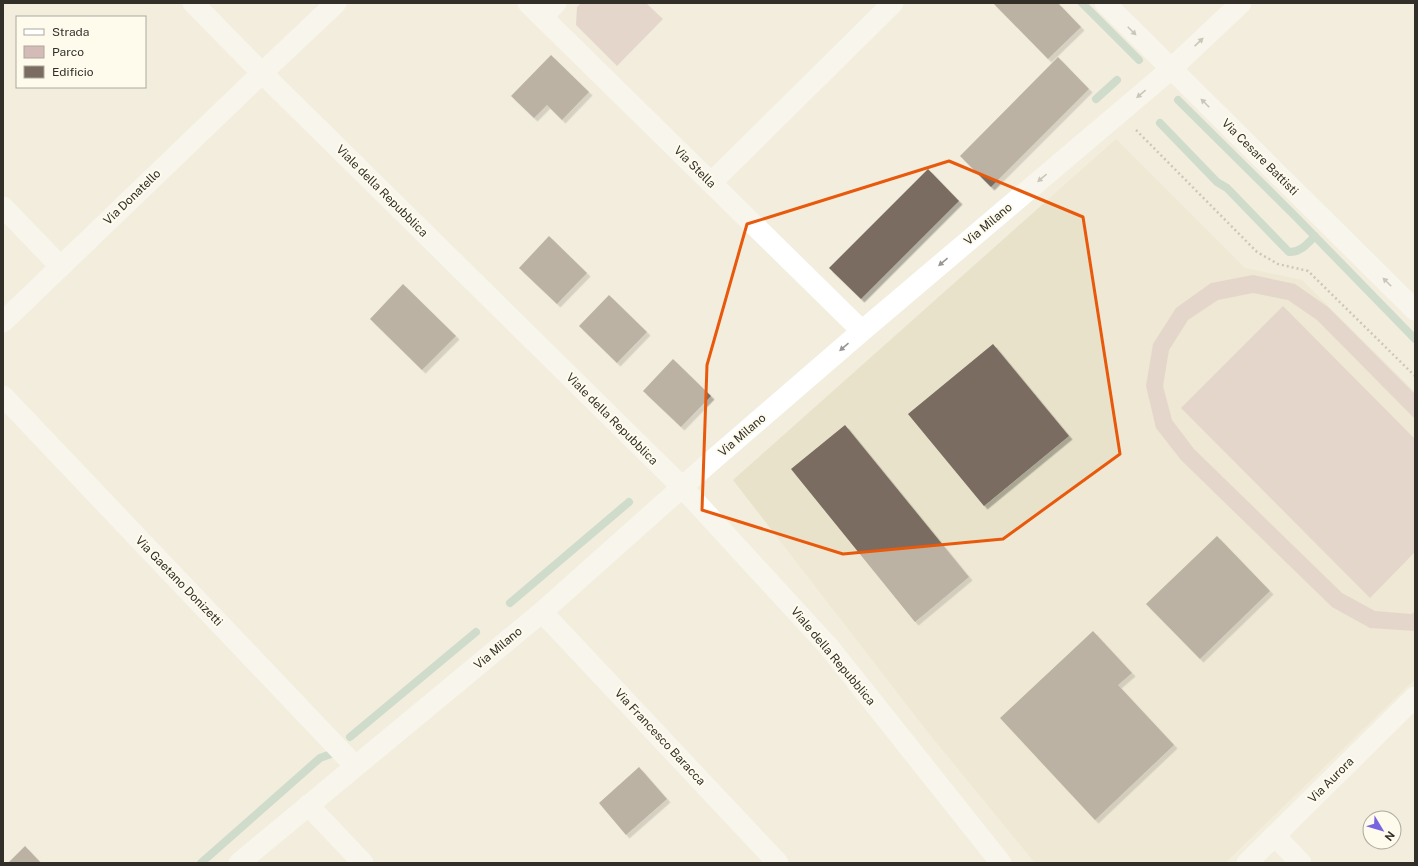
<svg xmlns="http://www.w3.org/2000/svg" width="1418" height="866" viewBox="0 0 1418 866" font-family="'Public Sans',sans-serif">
	<defs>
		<filter id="shadow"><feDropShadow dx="3.5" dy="3.5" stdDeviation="0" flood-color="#0004"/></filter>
	</defs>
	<rect width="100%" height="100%" fill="#f2eddc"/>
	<path fill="#e8e2ca" d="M1116,139L1245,268L1302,280L1415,392V679L1225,863H1035L927,731L733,480Z"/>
	<path fill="#d4bbb7" d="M581,3H646L663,19L617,66L576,25L577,7Z
		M1253,275L1295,284L1328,307L1415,394V419L1317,320L1288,300L1253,293L1218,300L1188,320L1169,350L1163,386L1172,420L1194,449L1342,593L1375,611L1411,614L1415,612V631L1370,628L1332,607L1181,460L1156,428L1146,386L1153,344L1176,308L1211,283Z
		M1283,306L1415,439V552L1370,598L1181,408Z"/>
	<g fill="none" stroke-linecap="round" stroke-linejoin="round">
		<path stroke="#a5c7b5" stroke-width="8" d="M1082,3L1139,60
			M1096,99L1117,80
			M1178,100L1296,217L1415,339
			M1160,123L1217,182L1227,188L1289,252C1300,253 1308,243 1315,236
			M510,603L629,502
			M350,737L476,632
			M201,863L320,758L331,754"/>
	</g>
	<path fill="#7a6c61" filter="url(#shadow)" d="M993,3H1058L1081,27L1048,59Z
		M551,55L589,92L562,120L547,105L534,118L511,96Z
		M1058,57L1089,89L991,187L960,156Z
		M928,169L959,201L861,299L829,268Z
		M549,236L587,273L557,304L519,268Z
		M403,284L456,336L422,370L370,319Z
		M609,295L647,332L617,363L579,326Z
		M993,344L1069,436L984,506L908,414Z
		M673,359L711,396L681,427L643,391Z
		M845,425L969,577L915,622L791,469Z
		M1217,536L1270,591L1200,659L1146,604Z
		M1093,631L1132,673L1118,685L1174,745L1095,820L1000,718Z
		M639,767L667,799L626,835L599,803Z
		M25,846L41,863H8Z"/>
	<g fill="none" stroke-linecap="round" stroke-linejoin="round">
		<path stroke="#9e9a8e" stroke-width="2.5" stroke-dasharray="2 3" stroke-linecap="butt" d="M1136,130L1257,252L1278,264L1308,271L1415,376"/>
		<path stroke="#fff" stroke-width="21" d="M193,3L262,73L682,487L829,647L1001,863
			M528,3L862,331
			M1105,3L1415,310
			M542,17L556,3
			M711,183L893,3
			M3,207L60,266
			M3,322L262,73L336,3
			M3,396L355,766
			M542,612L778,863
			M308,805L363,863
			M1275,836L1301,863
			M239,863L542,612L708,464L862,331L1171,69L1241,3
			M1247,863L1415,697"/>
	</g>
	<defs><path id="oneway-solid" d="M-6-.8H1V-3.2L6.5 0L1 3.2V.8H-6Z"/></defs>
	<g fill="#989794">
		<use href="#oneway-solid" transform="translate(1132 31) rotate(45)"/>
		<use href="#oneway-solid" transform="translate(1199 42) rotate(-43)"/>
		<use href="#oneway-solid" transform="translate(1141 94) rotate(140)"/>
		<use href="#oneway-solid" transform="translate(1205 103) rotate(-135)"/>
		<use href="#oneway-solid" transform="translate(1042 178) rotate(140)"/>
		<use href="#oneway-solid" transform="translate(943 262) rotate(140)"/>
		<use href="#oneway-solid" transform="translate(1387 282) rotate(-135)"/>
		<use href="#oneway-solid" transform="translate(844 347) rotate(139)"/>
	</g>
	<path d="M0 0H1418V866H0ZM949,161L1083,217L1120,454L1003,539L843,554L702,510L707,365L747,224Z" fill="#f2eddc" fill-opacity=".55" fill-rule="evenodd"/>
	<path fill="none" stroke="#e8590c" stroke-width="3" stroke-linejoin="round" d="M949,161L1083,217L1120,454L1003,539L843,554L702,510L707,365L747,224Z"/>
	<g text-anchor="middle" stroke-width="4" stroke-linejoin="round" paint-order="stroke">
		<g font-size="12" fill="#312f28" stroke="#fefbed">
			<text transform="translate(1260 157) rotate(45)" y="4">Via Cesare Battisti</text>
			<text transform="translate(695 167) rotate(45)" y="4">Via Stella</text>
			<text transform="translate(382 191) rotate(45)" y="4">Viale della Repubblica</text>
			<text transform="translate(132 197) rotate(-44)" y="4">Via Donatello</text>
			<text transform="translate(988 224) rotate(-40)" y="4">Via Milano</text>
			<text transform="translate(612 419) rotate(45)" y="4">Viale della Repubblica</text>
			<text transform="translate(742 435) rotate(-41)" y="4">Via Milano</text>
			<text transform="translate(179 581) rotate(46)" y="4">Via Gaetano Donizetti</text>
			<text transform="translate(498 648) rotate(-40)" y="4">Via Milano</text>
			<text transform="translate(833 656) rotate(50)" y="4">Viale della Repubblica</text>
			<text transform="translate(660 737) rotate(47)" y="4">Via Francesco Baracca</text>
			<text transform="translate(1331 780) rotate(-45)" y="4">Via Aurora</text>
		</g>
	</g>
	<rect width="1418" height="866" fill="none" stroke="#312f28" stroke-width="8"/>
	<rect x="16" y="16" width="130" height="72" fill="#fefbed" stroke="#aca99e"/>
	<rect x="24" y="29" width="20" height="6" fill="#ffffff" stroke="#aca99e"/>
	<text x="52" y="36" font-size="12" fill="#312f28">Strada</text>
	<rect x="24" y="46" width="20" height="12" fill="#d4bbb7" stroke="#aca99e"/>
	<text x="52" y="56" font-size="12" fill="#312f28">Parco</text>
	<rect x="24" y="66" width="20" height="12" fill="#7a6c61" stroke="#aca99e"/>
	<text x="52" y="76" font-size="12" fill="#312f28">Edificio</text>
	<g transform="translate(1382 830) rotate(128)"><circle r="19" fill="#fefbed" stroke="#aca99e"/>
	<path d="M0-3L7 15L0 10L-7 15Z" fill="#7965e0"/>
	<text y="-6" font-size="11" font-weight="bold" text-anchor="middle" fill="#312f28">N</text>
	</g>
</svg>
